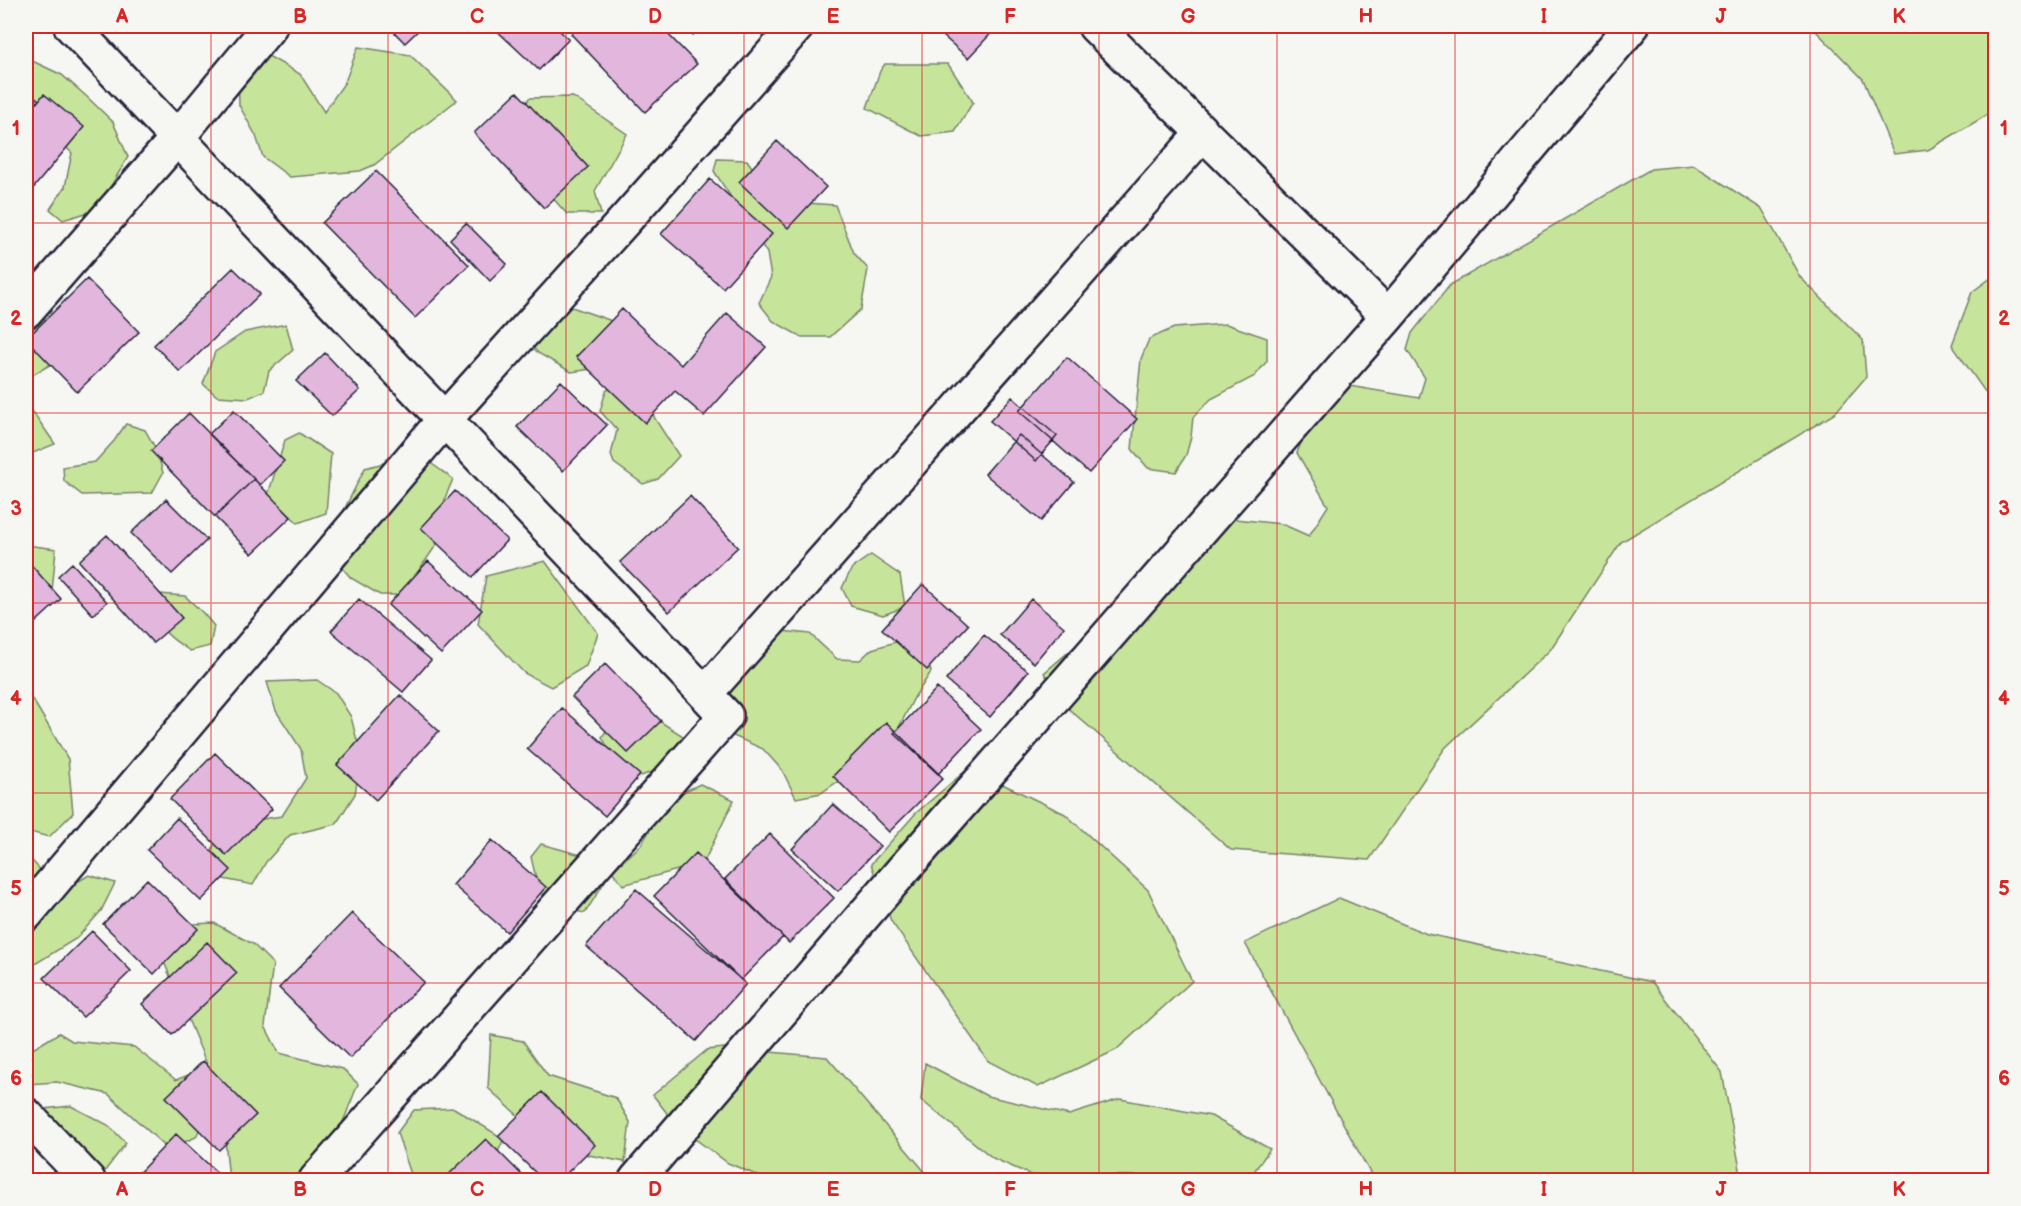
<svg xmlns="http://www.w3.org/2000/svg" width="2021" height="1206" viewBox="0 0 2021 1206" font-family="'Balsamiq Sans',sans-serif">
	<rect width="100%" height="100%" fill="#f6f6f2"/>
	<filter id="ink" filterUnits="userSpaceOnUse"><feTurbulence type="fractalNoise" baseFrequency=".0167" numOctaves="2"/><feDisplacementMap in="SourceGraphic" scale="12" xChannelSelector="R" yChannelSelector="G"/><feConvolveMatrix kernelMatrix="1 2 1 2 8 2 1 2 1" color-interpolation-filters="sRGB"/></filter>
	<g filter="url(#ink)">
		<path fill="#c7e49b" stroke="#74836b" stroke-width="1.5" d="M1811,26H1995V97L1987,115L1928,150L1894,154L1863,79Z
			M358,47L410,55L457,100L374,165L360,171L290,177L263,157L256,136L239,105L238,67L256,49L300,74L324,112L345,82Z
			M26,58L62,75L86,96L113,122L128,157L108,191L89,212L63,220L50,209L65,187L72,153L26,111Z
			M885,64H948L973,102L955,132L921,136L867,108L880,71Z
			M573,97L627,134L595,191L601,214H567L533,176L515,127L529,98Z
			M717,159L747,160L764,185L791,202L835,205L854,253L868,269L861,309L830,337H801L773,321L759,303L771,277L767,253L714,171Z
			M1694,165L1762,209L1800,277L1863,340L1866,377L1834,414L1621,542L1550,650L1445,748L1369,860L1231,850L1070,710L1044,673L1226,518L1282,524L1309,536L1328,506L1297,453L1314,409L1350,386L1419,398L1425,378L1407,350L1412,333L1450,285L1651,169Z
			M1995,275V399L1988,396L1952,345L1972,292Z
			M566,305L609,320L625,332L599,368L571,372L538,353L525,339Z
			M33,311L53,325V363L34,374L26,368V317Z
			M286,324L293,350L269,371L264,391L248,398L217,396L203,384L215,352L245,332Z
			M1226,324L1267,338V361L1255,376L1211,399L1193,417L1191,437L1186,455L1176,472L1148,468L1132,449L1141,359L1149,339L1174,328Z
			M620,382L644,391L655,419L679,456L658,479L643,484L614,463L611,455L617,430L600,411L606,391Z
			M26,402L55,444L28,455L26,454Z
			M126,424L145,430L157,451L163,473L152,493L82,495L64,481L63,467L95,462L114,441Z
			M299,433L331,454L326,513L298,523L268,495L285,440Z
			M418,454L453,479L445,498L439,541L402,595H380L351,578L325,548L365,468Z
			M26,545L56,549L51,602L26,584Z
			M871,555L900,575L905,607L883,615L851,606L842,588L852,568Z
			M545,561L598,633L586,666L551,687L524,673L478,624L486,576Z
			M159,594L185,596L203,613L214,626L210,646L190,651C165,634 153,627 159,594Z
			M753,628L810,634L837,659L860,660L872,649L909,638L927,658L931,672L914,698L895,735L867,761L821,793L796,798L782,770L763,749L709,725Z
			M317,680L336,693L351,717L361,756L355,794L336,824L290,835L266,862L253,885L219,878L211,852L223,825L282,816L306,778L301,749L276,711L267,682Z
			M26,694L33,700L68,759L73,813L49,837L26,831Z
			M645,712L683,736L666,767L627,781L602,737L611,723Z
			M969,768L1065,814L1148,890L1192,981L1116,1050L1038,1087L988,1061L891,921L871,864L916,813Z
			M700,784L734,800L699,872L681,869L623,885L612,871L641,845L668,799Z
			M541,844L581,855L607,878L585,913L553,907L538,887L531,857Z
			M26,854L44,874L26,898Z
			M89,875L115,883L101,911L77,938L35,964L26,950V931L29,924L51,897Z
			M1339,898L1427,934L1652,982L1722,1072L1742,1180H1374L1245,943Z
			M214,923L253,944L273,964L265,1026L279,1053L343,1069L358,1084L320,1180H229L223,1119L205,1117L196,1137L168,1149L108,1094L57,1082L26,1084V1053L59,1033L72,1041L134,1047L176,1080L208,1067L149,926Z
			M491,1035L523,1041L548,1076L616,1098L630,1122L625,1162L579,1153L537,1133L488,1088Z
			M724,1048L827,1057L932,1180H768L728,1163L676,1125L653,1095L707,1050Z
			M925,1063L987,1096L1069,1115L1120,1099L1211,1116L1270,1149L1248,1180H1186L1175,1176L1031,1175L993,1158L921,1100Z
			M71,1106L108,1125L126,1143L98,1180H64L38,1139L43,1109Z
			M454,1108L504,1139L494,1160L480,1180H413L397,1133L414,1110Z"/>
		<path fill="#e3b7dd" stroke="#22223b" stroke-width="1.5" d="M388,26H423L405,43Z
			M492,26H554L569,39L539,70Z
			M579,26H660L697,64L645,112L571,34Z
			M683,26H703L693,35Z
			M936,26H998L968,58L934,28Z
			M26,89L39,100L26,116Z
			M517,92L588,167L544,208L474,133Z
			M44,94L84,127L26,197V116Z
			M777,141L826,187L788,228L739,182Z
			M376,171L469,265L415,318L322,223Z
			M710,179L772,234L723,288L661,234Z
			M466,223L507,264L490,281L450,239Z
			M233,268L260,294L180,372L154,345Z
			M87,279L139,332L77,392L26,339Z
			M622,309L681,365L727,313L766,347L704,416L675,391L645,423L576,357Z
			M325,353L360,390L332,416L296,381Z
			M1067,357L1137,419L1089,473L1019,411Z
			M561,381L607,425L563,471L517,427Z
			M1012,397L1057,436L1036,461L990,421Z
			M234,410L284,461L260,485L209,434Z
			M189,413L254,479L215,517L151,451Z
			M1019,435L1074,482L1041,521L985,474Z
			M254,479L291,517L252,554L215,517Z
			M455,491L507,540L473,577L421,528Z
			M690,496L738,547L669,612L620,562Z
			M166,499L207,540L172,574L131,533Z
			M107,535L182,618L153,643L79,561Z
			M26,559L61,599L26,631Z
			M428,561L482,610L441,654L388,605Z
			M72,563L107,602L93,615L58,576Z
			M923,584L968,625L927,670L882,629Z
			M359,599L431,660L403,692L331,631Z
			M1031,599L1064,627L1034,663L1000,635Z
			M984,635L1028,671L990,717L946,680Z
			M605,664L661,721L628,753L572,697Z
			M937,688L981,729L938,774L894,733Z
			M400,695L439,731L376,800L337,765Z
			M562,708L640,775L605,816L527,749Z
			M886,722L943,778L889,832L833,776Z
			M215,753L272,809L226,855L170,799Z
			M833,804L880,846L838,891L792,849Z
			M177,818L231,870L201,901L147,850Z
			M770,834L834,898L789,943L725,879Z
			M492,840L546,887L507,932L453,885Z
			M696,853L783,937L741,980L654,896Z
			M147,879L198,929L154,974L103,924Z
			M636,889L746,984L696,1041L586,946Z
			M352,913L424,982L350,1058L279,988Z
			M92,931L131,971L83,1017L44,978Z
			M207,942L237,973L172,1035L142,1004Z
			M203,1061L256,1115L219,1150L166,1097Z
			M542,1092L595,1145L560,1180H543L498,1136Z
			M176,1134L225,1180H132Z
			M486,1139L527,1180H443Z"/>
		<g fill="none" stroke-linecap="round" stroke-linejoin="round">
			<g stroke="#22223b" stroke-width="38">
				<path id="minor" d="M71,26L726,716L316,1180
					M1095,26L1388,316
					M26,311L178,137L270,26
					M705,694L1203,133
					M26,914L444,420L626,219L797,26
					M26,1115L88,1180
					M636,1180L902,871L1388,316L1632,26"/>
			</g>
			<use href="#minor" stroke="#f6f6f2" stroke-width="33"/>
		</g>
	</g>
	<path fill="none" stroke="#d62828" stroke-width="1.5" stroke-opacity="0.55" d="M211,26V1180M388,26V1180M566,26V1180M744,26V1180M922,26V1180M1099,26V1180M1277,26V1180M1455,26V1180M1633,26V1180M1810,26V1180M26,223H1996M26,413H1996M26,603H1996M26,793H1996M26,983H1996"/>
	<rect width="2021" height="1206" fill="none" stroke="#f6f6f2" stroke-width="66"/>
	<rect x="33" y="33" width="1955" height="1140" fill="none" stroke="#d62828" stroke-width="2"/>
	<g font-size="20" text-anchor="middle" font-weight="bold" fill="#d62828">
		<text x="122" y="23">A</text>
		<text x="300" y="23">B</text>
		<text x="477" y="23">C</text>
		<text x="655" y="23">D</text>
		<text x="833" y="23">E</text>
		<text x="1010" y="23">F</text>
		<text x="1188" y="23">G</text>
		<text x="1366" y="23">H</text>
		<text x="1544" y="23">I</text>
		<text x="1721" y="23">J</text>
		<text x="1899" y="23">K</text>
		<text x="16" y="135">1</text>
		<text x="2004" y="135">1</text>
		<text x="16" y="325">2</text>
		<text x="2004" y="325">2</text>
		<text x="16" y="515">3</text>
		<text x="2004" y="515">3</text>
		<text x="16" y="705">4</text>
		<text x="2004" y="705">4</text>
		<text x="16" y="895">5</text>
		<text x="2004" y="895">5</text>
		<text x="16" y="1085">6</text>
		<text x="2004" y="1085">6</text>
		<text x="122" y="1196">A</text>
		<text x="300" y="1196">B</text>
		<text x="477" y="1196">C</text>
		<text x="655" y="1196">D</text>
		<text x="833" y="1196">E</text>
		<text x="1010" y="1196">F</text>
		<text x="1188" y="1196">G</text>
		<text x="1366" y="1196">H</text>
		<text x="1544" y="1196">I</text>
		<text x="1721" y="1196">J</text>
		<text x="1899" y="1196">K</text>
	</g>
</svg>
